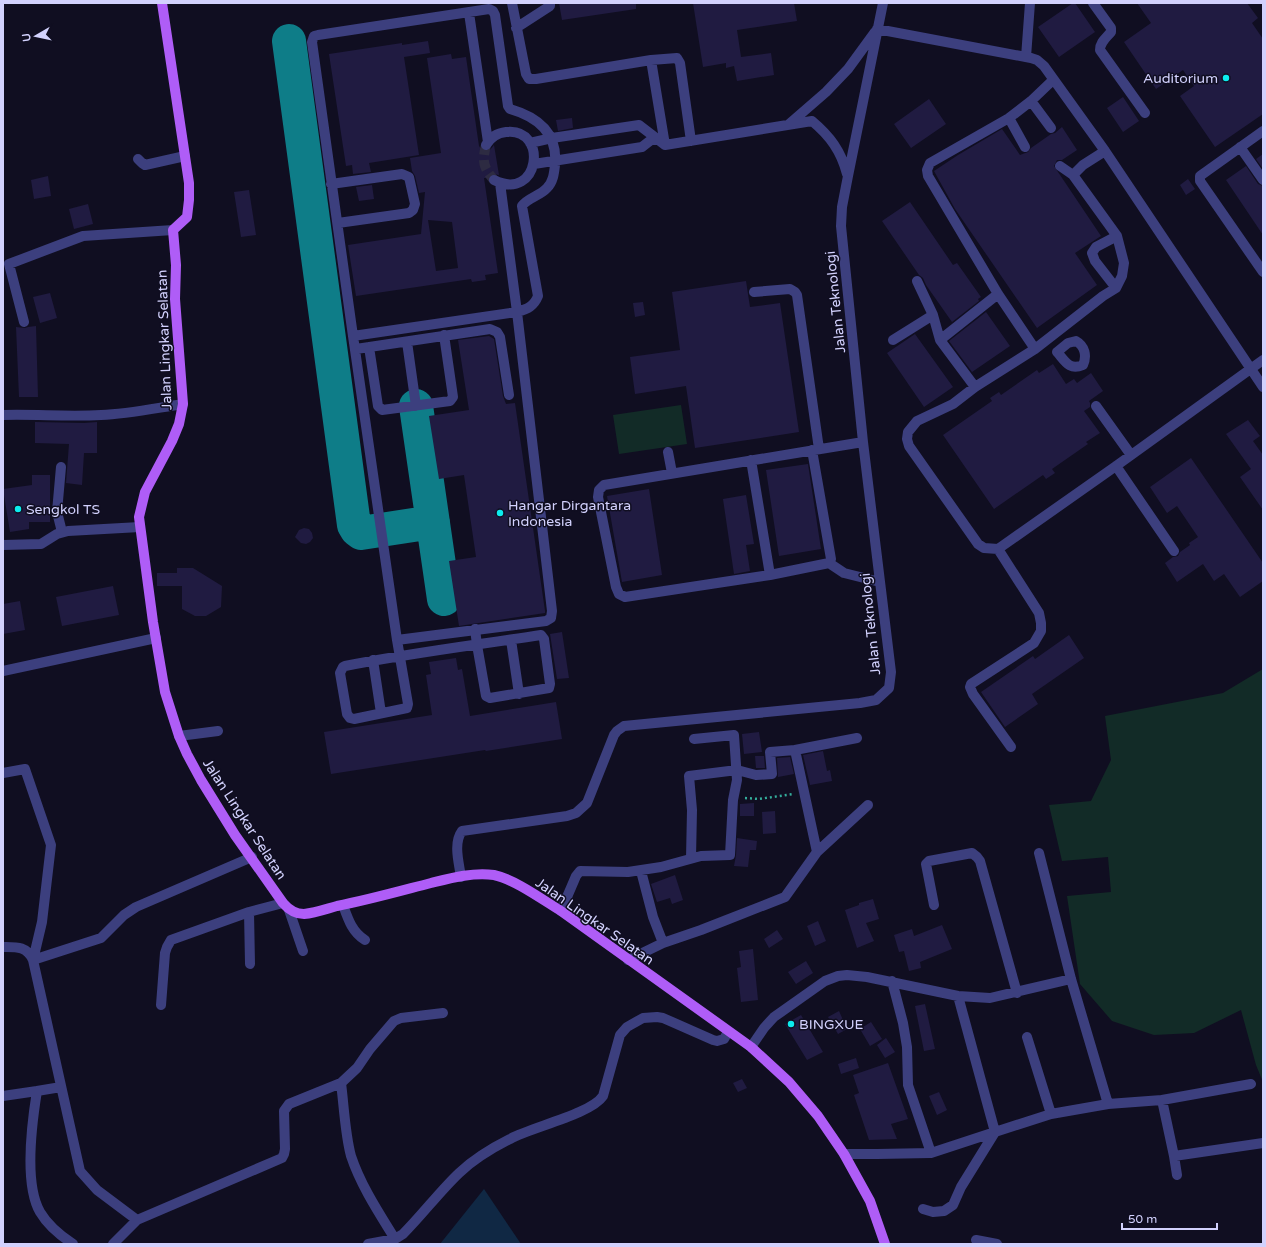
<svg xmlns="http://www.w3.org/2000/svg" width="1266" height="1247" viewBox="0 0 1266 1247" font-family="'Varela Round',sans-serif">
	<rect width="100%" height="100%" fill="#100e21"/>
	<path fill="#122b27" d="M681,405L687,444L619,454L613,415Z
		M1263,669V1082L1256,1065L1241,1010L1194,1033L1154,1035L1112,1021L1080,984L1067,896L1111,892L1108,857L1062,861L1049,805L1091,801L1111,760L1105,716L1223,693Z"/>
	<path fill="#102844" d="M484,1189L521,1244H440Z"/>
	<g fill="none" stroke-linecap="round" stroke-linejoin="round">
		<path stroke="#0e7d88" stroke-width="34" d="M289,41L354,525L357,530L361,533L433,522
			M416,406L444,599"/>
	</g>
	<path fill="#201b41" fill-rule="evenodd" d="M559,3H636V9L562,20Z
		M693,3H794L797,21L737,30L741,57L771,53L774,75L737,81L734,66L726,68V63L703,67Z
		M1073,3H1075L1095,32L1059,57L1038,27Z
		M1137,3H1247L1258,18L1252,23L1263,39V114L1215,147L1180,96L1194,86L1183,70L1156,89L1124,42L1151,23Z
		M428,41L430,53L404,57L419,155L369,163L371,172L353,174L352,165L346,166L329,54L402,43V45Z
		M451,54L452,59L466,57L479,146L482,150L486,151H489L494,145L499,175L493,174L490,175L488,178H484L498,273L485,275L486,280L472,282L471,279L356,296L348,245L421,234L425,192L419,193L415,176L412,171L410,158L441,153L427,58ZM428,220L452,222L458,268L436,271Z
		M1123,97L1139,121L1123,132L1107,108Z
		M929,99L946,124L911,148L894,124Z
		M572,118L573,128L558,131L556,120Z
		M1062,127L1077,150L1062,160H1057L1054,166L1101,236L1075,253L1097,285L1037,328L955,209L934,171L958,155L1002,129L1020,155L1028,152L1031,148L1051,134L1055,133Z
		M1263,154V169L1256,159Z
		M1246,166L1258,184L1263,186V235L1226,180Z
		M48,176L51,196L34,199L31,180Z
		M1188,179L1195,189L1186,195L1180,185Z
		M372,185L374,199L359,201L356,187Z
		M249,190L256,235L241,237L234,192Z
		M910,202L953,265L957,263L981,297L978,299L979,301L952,322L926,285L923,278L919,275L882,221Z
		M88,204L93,224L74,229L69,209Z
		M746,281L750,307L780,303L799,432L695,448L686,386L635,394L630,357L680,350L672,292Z
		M50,293L57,318L40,323L33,297Z
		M643,302L645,315L635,317L633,303Z
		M986,312L1010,346L972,372L949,341Z
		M36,326L38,397H19L16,327L25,328L28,327Z
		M915,334L953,387L924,407L887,353Z
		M489,336L494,339L503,396L506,404L515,403L545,611V613L459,626L449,561L476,557L464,475L439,479L429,416L469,410L458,340Z
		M1053,364L1066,384L1074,379L1077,383L1091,373L1103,391L1089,401L1090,403V407L1084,411L1100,433L1086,442L1088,444L1052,469L1055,473L1046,479L1043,475L994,509L943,435L992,401L990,398L999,392L1001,395L1037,370L1039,373Z
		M1248,420L1260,436L1253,441L1263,455V510L1240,477L1251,469L1226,434Z
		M35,422L84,423L97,422V453H84L82,485L66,483L69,444L35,443Z
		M1191,458L1263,563V581L1240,597L1224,574L1214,581L1203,564L1177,582L1165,563L1173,557L1178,556L1180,552L1190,545L1189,543L1198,537L1177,506L1167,513L1150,487Z
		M808,464L821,549L779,556L766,470Z
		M32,475H50V522H29V529L10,532L3,489L32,485Z
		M649,489L662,575L622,582L607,496Z
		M746,495L754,544L746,545L750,571L734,574L723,499Z
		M304,528L309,529L312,533L313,538L310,542L306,544L301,543L295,537L299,530Z
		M177,568H193L222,586L221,607L206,616H195L182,609V586H157V573H177Z
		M113,586L119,615L62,626L56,597Z
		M20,601L25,630L3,634V604Z
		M562,632L569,678L557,679L550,634Z
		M1069,635L1084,658L1032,694L1038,704L1005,727L981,692L1033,656L1035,659Z
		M456,658L458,670L462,669L470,716L556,702L562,739L486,751L485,750L331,774L324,732L432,715L426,675L431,674L429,662Z
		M759,732L762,752L744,754L742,734Z
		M823,751L827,771L830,770L832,781L810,785L803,755Z
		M755,756H764L765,768H756Z
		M790,757L794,774L778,777L777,758Z
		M754,803V816H740V804Z
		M775,811L776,833L763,834L762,812Z
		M737,838L757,841L756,850H750L748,867L734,866L736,855Z
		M675,875L683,900L672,904L670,898L657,902L651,884Z
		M873,899L879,919L866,923L874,941L857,948L845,910L859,905V903Z
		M818,921L826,941L815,946L807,926Z
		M942,925L952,949L920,962L921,968L909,971L904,951L899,952L894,935L912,929L914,936Z
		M777,930L783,939L769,948L764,939Z
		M753,949L758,1000L741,1002L737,968L741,967L739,951Z
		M806,961L813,973L796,984L788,972Z
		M925,1004L935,1049L924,1051L915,1006Z
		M839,1011L847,1029L838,1034L828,1017Z
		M801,1015L823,1052L807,1060L785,1024Z
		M871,1022L882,1039L870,1046L860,1029Z
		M886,1038L895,1052L885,1058L877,1045Z
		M856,1058L859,1068L841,1074L838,1064Z
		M888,1063L908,1119L891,1124L897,1139L869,1140L854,1095L859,1093L853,1075Z
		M742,1079L747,1088L738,1092L733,1083Z
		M939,1092L947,1110L937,1115L929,1096Z"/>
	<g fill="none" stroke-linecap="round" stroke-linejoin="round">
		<path stroke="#2d2b42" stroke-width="10" stroke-dasharray="10 5" stroke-linecap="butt" d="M486,145C482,162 483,167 494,180"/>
		<path stroke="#34ad9b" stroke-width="2.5" stroke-dasharray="2 3" stroke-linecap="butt" d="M745,798L759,799L793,794"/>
		<path stroke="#3c3f7e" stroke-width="10" d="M512,3L526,74L529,79H536L651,60L677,58L680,63L691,141
			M1093,3L1111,28V32C1106,38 1100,42 1100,50L1145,113
			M469,13L488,142
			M516,28L550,6V3
			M877,29L1031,58L1037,60L1044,66L1105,151L1263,387
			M1026,57L1030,3
			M651,60L665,145L812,121C830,136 841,151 847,174
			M1031,101L1051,128
			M1009,118L1025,147
			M788,125L826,92L848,69L875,32
			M1263,131L1200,176V181L1263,272
			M530,143L552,138L639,125L665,145
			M486,145C490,138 497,133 506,132C549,127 540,203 494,180
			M1240,147L1263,180
			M138,159L142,163L145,165L185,156
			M534,164L642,147L651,140H657
			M1073,175L1083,165L1105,151
			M331,184L402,174L409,177L415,204L413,210L409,213L338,223
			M917,281L933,315L940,340
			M1116,288L1095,261L1092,253L1096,247L1117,236
			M754,292L790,289L795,292L797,295L819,449
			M24,322L9,264L83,236L173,230
			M353,336L312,42L314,36L318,35L489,9L493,11L495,15L508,106L510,109C538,117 558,133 555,165C554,174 553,182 547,188C540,196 527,198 522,206L538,296C534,306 528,309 517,312L353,336L397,640L408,704L407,708L354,719L350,718L347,714L340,673L343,667L345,666C410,653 476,645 541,635L544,639L550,684L549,688L490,698L486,696L477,645L475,629
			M893,340L933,315
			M1076,341C1085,346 1087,356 1083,365C1069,371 1065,361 1057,352L1068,343Z
			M407,342L416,406
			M369,347L378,406L382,410L450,401L453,397L444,335
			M356,349L490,329L497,332L500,337L509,395
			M1035,349L998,294L928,176L927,170L930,163L1009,118L1031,101L1053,80
			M975,387L940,340L998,294
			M1096,406L1131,455
			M3,415C36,414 68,417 101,415C128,414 156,408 183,404
			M812,450L831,559L829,563L770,575L625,597L619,594L616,587L598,497L599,490L604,485L863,442
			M668,452L672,473
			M751,460L770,575
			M1116,466L1174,551
			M61,467L57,512L62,532
			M3,545L41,544L57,534L68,531L140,527
			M998,549L1116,466L1263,360
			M829,563L844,573L880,582
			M397,640L546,621L551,618L552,611L517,312L500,183
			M511,640L519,694
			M373,660L381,713
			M3,671L156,638
			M179,736L218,731
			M1011,747L973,694L970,687L971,684L1034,643L1041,631V623L1039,613L998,549L984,548L978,544L909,446L907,439L908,432L917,421L953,404L975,387L1035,349L1103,296L1116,288L1122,276L1124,263L1117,236L1073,175L1060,166
			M795,750L857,738
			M3,773L25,769L51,845L42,922L33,960
			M1039,853L1071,979L1108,1104
			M691,858L692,810L689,776L737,770L756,775L772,774L770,752L795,750L817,852
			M461,877C459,863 453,843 462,831L567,816L576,813L587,803L614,735L617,731L624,726L860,703L876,700L889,688L891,672L863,442L841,226L842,207L848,176L883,3
			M343,905C348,919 352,932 365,940
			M934,905L926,864L929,861L972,853L977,857L980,861L1017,993
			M289,910L303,951
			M561,911L576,876L580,871L628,872L661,867L701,856L730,855L733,800L737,780L734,735L694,739
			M249,912L250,964
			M663,943L701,930L785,897L817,852L868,805
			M3,947C16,947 27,946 33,960L80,1171L97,1190L137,1220
			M33,960L101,938L124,915L136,907L252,857
			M628,960L663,943L653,917L641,871
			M892,981L903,1023L907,1047L908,1085L931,1153
			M161,1005L165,953L167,947L171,940L249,912L283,903
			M1027,1037L1051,1114
			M751,1047L764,1028L774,1017L825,981L838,976L847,975L867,977L958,996L990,998L1071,979
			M341,1083C344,1106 345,1134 351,1156C361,1186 379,1213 395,1239
			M61,1087L37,1091C32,1122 24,1184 40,1212C47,1224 61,1236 73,1244
			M3,1096L37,1091
			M1162,1100L1174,1156L1263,1143
			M844,1154H877L931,1153L995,1132L958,996
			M1174,1156L1177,1175
			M923,1209L933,1212L944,1211L953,1205L961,1187L995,1132L1051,1114L1108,1104L1162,1100L1251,1084
			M976,1240L997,1244
			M113,1244L137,1220L282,1158L284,1154L285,1149L284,1111L289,1104L341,1083L357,1068L370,1049L394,1021L401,1018L443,1013
			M368,1244L395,1239L403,1234C423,1214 439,1192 459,1173C474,1159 492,1148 510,1139C532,1127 591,1114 603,1096L620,1035L627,1027L643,1018L657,1017L663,1018L713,1040L717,1041L724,1039L728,1032"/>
		<path stroke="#af5df7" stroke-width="10" d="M162,3L189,183V200L187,217L173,230L176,265L175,299L183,404L179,424L172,441L145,492L139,517L153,622L165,692L179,736L187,754L201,780L235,835L283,903C289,910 295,914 304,914C315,913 326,909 337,906C368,900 400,891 431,883C451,878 473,872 494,875C514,879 543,900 561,911L751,1047L789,1082L818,1116L844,1154L870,1201L885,1244"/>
	</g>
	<g fill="#0cecee" stroke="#100e21" stroke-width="1.5">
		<circle cx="1226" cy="78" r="4"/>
		<circle cx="18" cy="509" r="4"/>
		<circle cx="500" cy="513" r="4"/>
		<circle cx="791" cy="1024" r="4"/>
	</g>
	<g text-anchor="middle" stroke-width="3" stroke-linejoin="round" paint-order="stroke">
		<g font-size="14" fill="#d2d1fd" stroke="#100e21" text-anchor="start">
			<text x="1218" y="83" text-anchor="end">Auditorium</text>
			<text x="508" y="510">Hangar Dirgantara<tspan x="508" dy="16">Indonesia</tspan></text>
			<text x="26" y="514">Sengkol TS</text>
			<text x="799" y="1029">BINGXUE</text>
		</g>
		<g font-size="14" fill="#d2d1fd" stroke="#100e21">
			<text transform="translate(835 302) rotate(-96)" y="5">Jalan Teknologi</text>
			<text transform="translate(164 340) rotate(-92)" y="5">Jalan Lingkar Selatan</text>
			<text transform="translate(870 624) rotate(-96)" y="5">Jalan Teknologi</text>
			<text transform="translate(245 819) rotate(57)" y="5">Jalan Lingkar Selatan</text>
			<text transform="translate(595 921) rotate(35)" y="5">Jalan Lingkar Selatan</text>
		</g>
	</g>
	<rect width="1266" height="1247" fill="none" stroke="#d2d1fd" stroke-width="8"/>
	<g transform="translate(36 36) rotate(261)" stroke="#100e21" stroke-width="3" paint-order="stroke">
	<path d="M0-3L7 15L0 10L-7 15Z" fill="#d2d1fd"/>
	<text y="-6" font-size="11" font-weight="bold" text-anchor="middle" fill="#d2d1fd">U</text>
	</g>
	<path d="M1122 1223v6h95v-6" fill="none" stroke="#d2d1fd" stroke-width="2"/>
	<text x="1128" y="1223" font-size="12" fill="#d2d1fd" stroke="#100e21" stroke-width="3" paint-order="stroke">50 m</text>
</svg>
